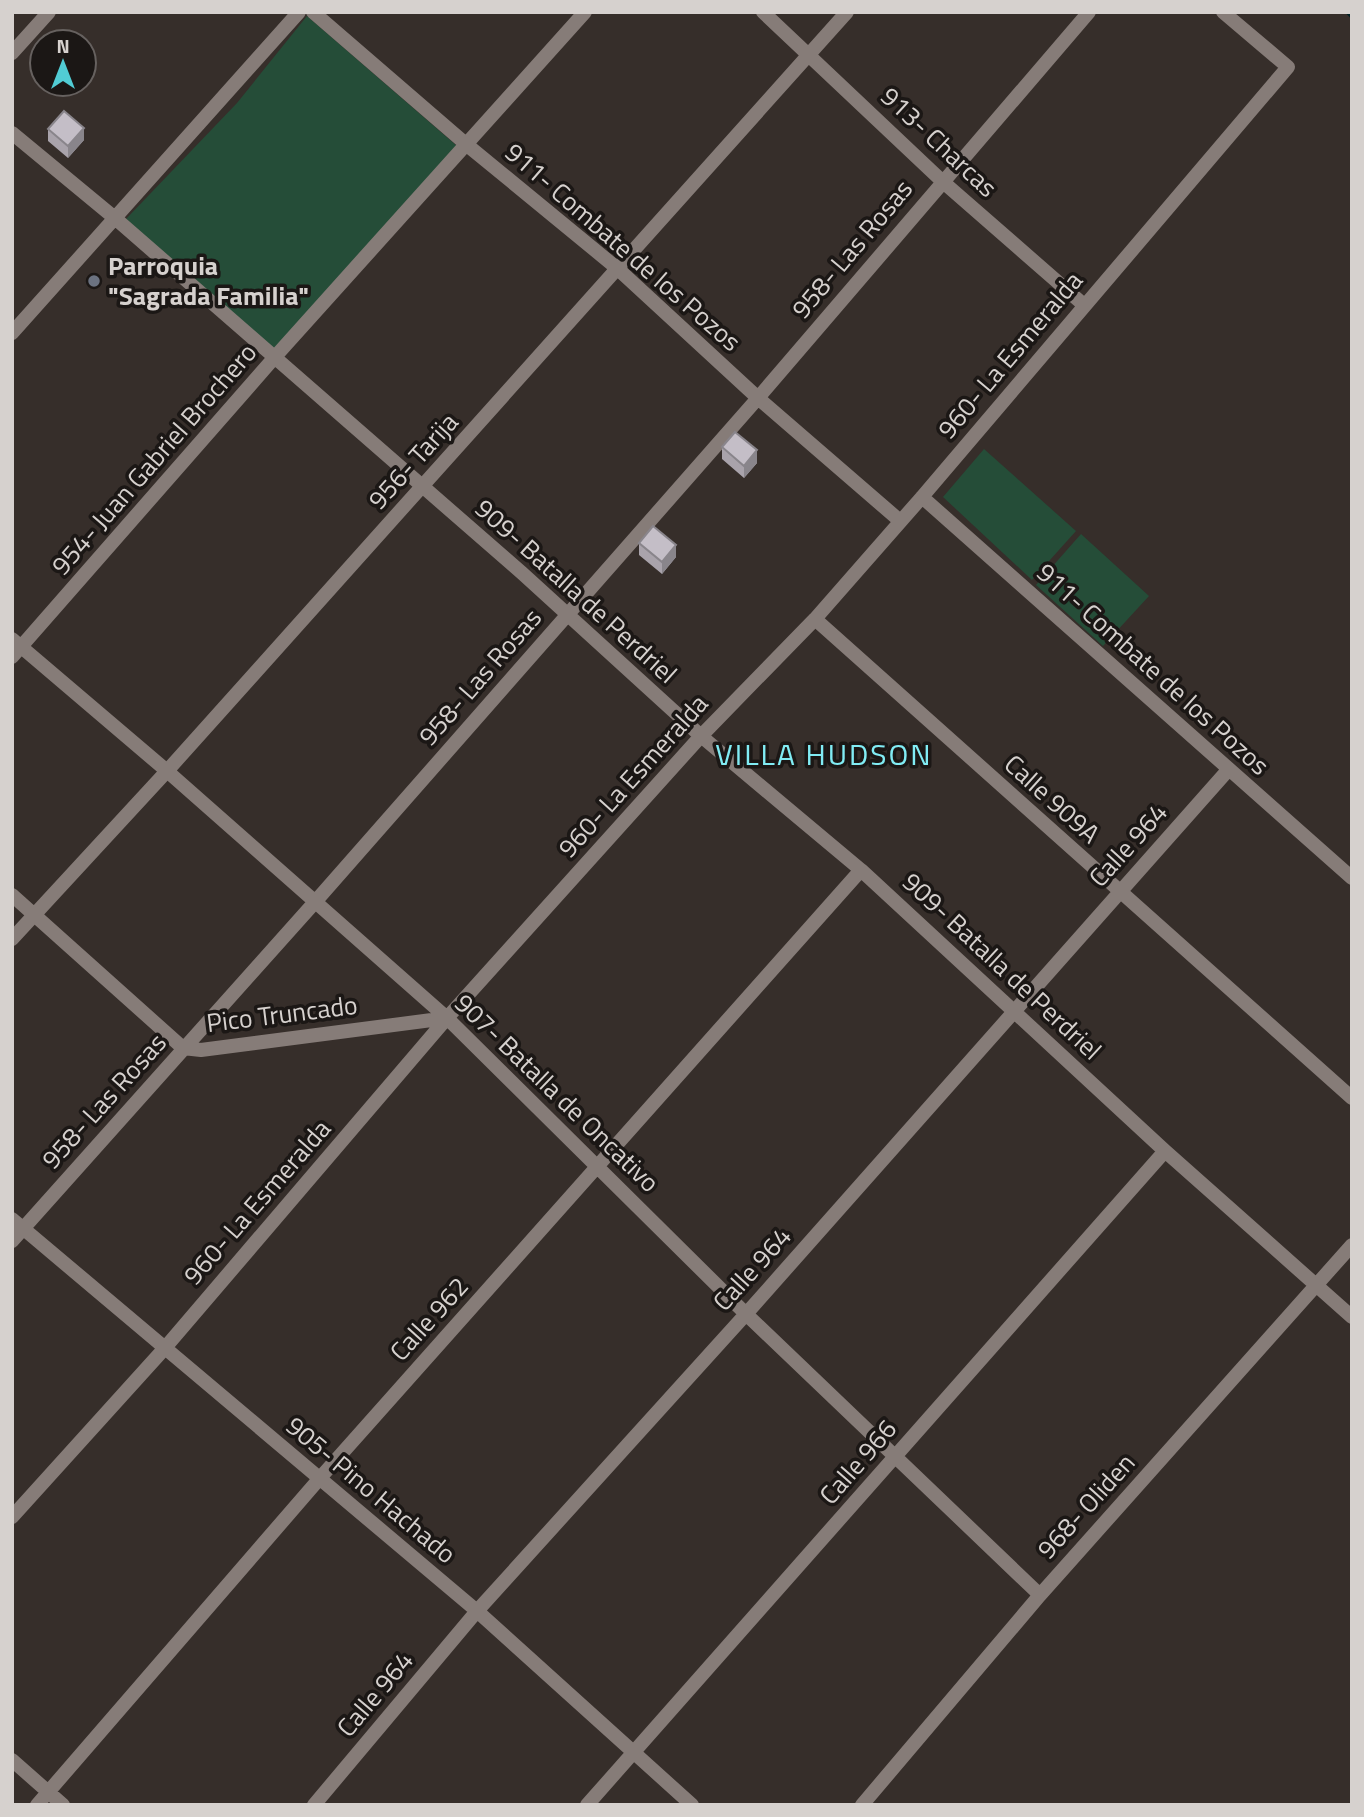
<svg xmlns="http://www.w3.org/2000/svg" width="1364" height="1817" viewBox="0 0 1364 1817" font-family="'Titillium Web',sans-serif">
	<rect width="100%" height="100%" fill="#362e2a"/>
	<path fill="#254d38" d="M307,16L457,146L274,350L126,219L237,103Z
		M984,449L1076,531L1032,580L943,497Z
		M1081,534L1149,596L1103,646L1036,585Z"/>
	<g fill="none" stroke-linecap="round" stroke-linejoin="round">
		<path stroke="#001e21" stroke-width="5" d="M1348,12L1352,16"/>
		<path stroke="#867c78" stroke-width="14" d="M313,12L467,145L618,269L758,398L899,520
			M763,12L942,181L1084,305
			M12,53L49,12
			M12,133L116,219L522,573L701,736L861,870L1165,1151L1352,1317
			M12,333L299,12
			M922,497L1352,878
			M815,619L1352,1098
			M12,639L167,771L447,1018L746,1314L1040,1595
			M12,657L274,358L585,12
			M12,895L183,1048L201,1050L447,1018
			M12,939L167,771L847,12
			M12,1219L477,1611L692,1805
			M12,1241L315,902L758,398L1089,12
			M12,1517L164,1349L447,1018L701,736L815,619L922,497L1288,67L1223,12
			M12,1760L63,1805
			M37,1805L320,1478L861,870
			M314,1805L477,1611L746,1314L1229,769
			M587,1805L1165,1151
			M862,1805L1040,1595L1352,1245"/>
	</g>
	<path fill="#a9a3ab" d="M48,129L84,140L68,158L48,141Z
		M722,447L757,463L744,478L722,459Z
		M639,543L676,557L662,574L639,555Z"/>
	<path fill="#89858b" d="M84,128V140L68,158V146Z
		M757,450V463L744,478V466Z
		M676,545V557L662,574V562Z"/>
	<path fill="#c4bec7" stroke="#89858b" stroke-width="2" d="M64,111L84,128L68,146L48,129Z
		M735,432L757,450L744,466L722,447Z
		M653,526L676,545L662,562L639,543Z"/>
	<circle fill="#6b7280" stroke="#1b1715" stroke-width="2.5" cx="94" cy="281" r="7"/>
	<g text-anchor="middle" stroke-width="7" stroke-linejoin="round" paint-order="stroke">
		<g font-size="26" fill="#d6d1ce" stroke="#1b1715">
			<text transform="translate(939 142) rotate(43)" y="9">913- Charcas</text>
			<text transform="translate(623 247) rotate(41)" y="9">911- Combate de los Pozos</text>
			<text transform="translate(852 249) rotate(-50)" y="9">958- Las Rosas</text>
			<text transform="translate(1010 355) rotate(-50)" y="9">960- La Esmeralda</text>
			<text transform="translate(154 459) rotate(-49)" y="9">954- Juan Gabriel Brochero</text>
			<text transform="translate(413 461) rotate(-48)" y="9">956- Tarija</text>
			<text transform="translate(576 591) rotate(42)" y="9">909- Batalla de Perdriel</text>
			<text transform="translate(1153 669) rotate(42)" y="9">911- Combate de los Pozos</text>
			<text transform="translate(480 677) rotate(-49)" y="9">958- Las Rosas</text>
			<text transform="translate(633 776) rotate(-48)" y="9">960- La Esmeralda</text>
			<text transform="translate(1052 799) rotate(42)" y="9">Calle 909A</text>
			<text transform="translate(1128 845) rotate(-48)" y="9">Calle 964</text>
			<text transform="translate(1002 966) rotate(43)" y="9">909- Batalla de Perdriel</text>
			<text transform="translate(282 1014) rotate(-7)" y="9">Pico Truncado</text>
			<text transform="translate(557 1093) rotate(44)" y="9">907- Batalla de Oncativo</text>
			<text transform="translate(104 1101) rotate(-48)" y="9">958- Las Rosas</text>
			<text transform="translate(257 1202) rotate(-49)" y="9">960- La Esmeralda</text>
			<text transform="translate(752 1269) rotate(-48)" y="9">Calle 964</text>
			<text transform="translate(429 1319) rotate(-48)" y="9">Calle 962</text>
			<text transform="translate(858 1462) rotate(-49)" y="9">Calle 966</text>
			<text transform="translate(371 1490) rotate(40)" y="9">905- Pino Hachado</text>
			<text transform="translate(1086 1506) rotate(-48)" y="9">968- Oliden</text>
			<text transform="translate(375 1694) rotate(-50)" y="9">Calle 964</text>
		</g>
		<g font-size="26" font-weight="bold" fill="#d6d1ce" stroke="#1b1715" text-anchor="start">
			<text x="108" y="275">Parroquia<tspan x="108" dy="30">"Sagrada Familia"</tspan></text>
		</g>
		<g font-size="30" letter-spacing="2" fill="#81ecf4" stroke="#1b1715">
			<text x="824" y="765">VILLA HUDSON</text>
		</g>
	</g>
	<rect width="1364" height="1817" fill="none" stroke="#d6d1ce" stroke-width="28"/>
	<g transform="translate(63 63)"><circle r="33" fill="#1b1715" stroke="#66615f" stroke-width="2"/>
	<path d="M0-5L12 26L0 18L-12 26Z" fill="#51ccd4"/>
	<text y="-10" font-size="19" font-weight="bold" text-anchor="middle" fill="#d6d1ce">N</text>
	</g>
</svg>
